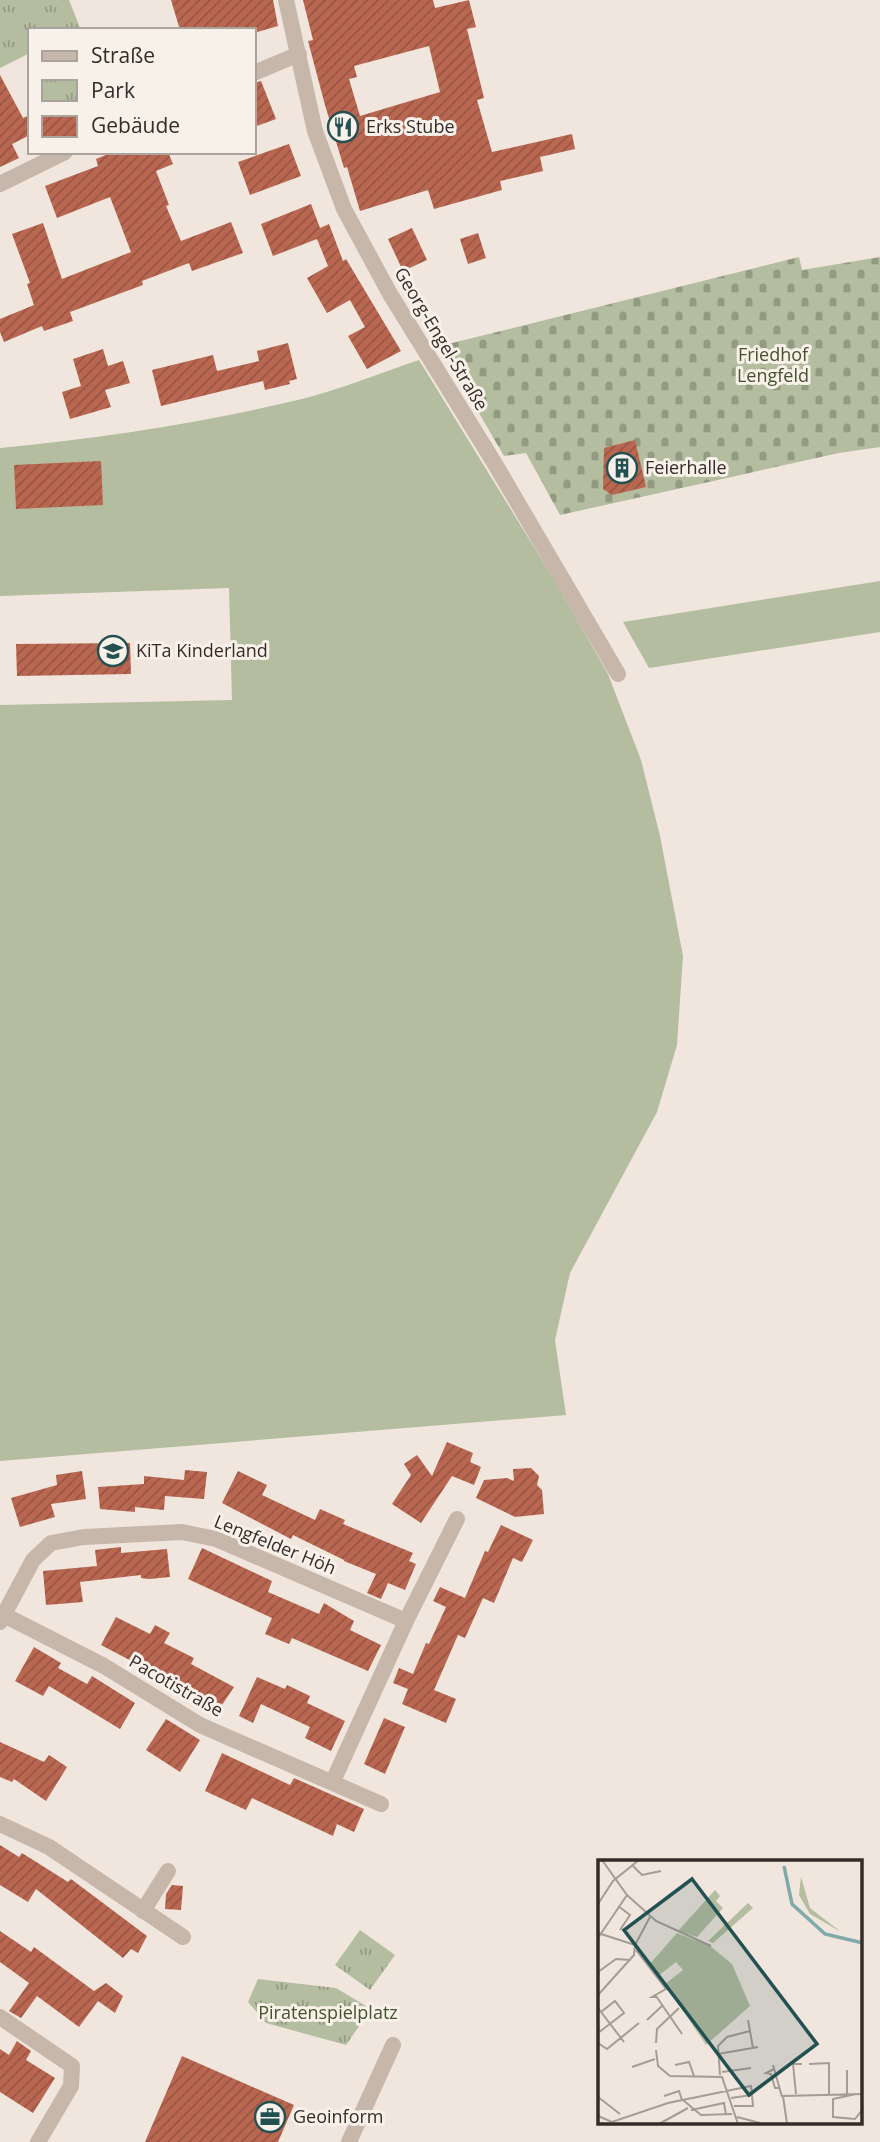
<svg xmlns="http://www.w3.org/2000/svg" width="880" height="2142" viewBox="0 0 880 2142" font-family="'Open Sans',sans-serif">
	<defs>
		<pattern id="cemetery-stones" width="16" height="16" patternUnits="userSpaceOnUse" patternTransform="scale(1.75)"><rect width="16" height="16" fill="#b4bd9f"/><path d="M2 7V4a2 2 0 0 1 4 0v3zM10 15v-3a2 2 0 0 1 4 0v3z" fill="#939a82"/></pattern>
		<pattern id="park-tufts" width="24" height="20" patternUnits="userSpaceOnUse" patternTransform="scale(1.75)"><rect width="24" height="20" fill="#b4bd9f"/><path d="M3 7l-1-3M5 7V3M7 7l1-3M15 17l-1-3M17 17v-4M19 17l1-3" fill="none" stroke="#939a82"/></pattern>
		<pattern id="building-hatch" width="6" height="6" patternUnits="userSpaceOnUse" patternTransform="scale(1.75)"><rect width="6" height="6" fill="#ba6751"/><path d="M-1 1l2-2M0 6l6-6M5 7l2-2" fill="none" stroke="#985543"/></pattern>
	</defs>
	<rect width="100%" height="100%" fill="#f0e6dd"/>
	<path fill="#b4bd9f" d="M419,360L553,578L608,674L641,760L660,836L683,956L677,1045L657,1112L570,1273L555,1340L566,1415L0,1461V705L232,700L229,588L0,596V448C101,438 202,423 302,399C341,389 380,373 419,360Z
		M880,581V632L649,668L623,622Z"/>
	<path fill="url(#cemetery-stones)" d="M799,257L802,270L880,257V447L839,453L560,515L526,453L504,456L440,346Z"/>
	<path fill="url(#park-tufts)" d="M0,0H69L81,30H30V53L0,68Z
		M360,1930L395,1955L370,1990L335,1965Z
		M258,1979L336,1988L371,2009L346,2045L266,2023L248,2002Z"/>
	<path fill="url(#building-hatch)" fill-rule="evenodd" d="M171,0H273L278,26L254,33V30H180Z
		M303,0H433L435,8L469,0L476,27L467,29L484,98L477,100L492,152L572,134L575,149L540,157L543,171L500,181L502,190L434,209L428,190L360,211L347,167L344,168L325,105L308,41L313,40ZM429,46L440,92L360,116L349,79L357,77L354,66Z
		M0,75L23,118L30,115V135L12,144L19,158L0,167Z
		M261,81L276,119L254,127V83Z
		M289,144L301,176L250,195L238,162Z
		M113,152H168L173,164L156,171L169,205L166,206L181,241L231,222L243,253L192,271L189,263L142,281L143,285L70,312L73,321L44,331L42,326L4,342L0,332V319L34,305L27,284L30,283L12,234L43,223L62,279L131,252L110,197L57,218L45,186L98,166L96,159Z
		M311,204L320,228L329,224L343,261L346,259L401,351L367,369L348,336L365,327L350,300L327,313L307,278L328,266L317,239L273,256L261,224Z
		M412,228L427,260L403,271L388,239Z
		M478,233L486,258L468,264L460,239Z
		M288,343L297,379L289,381L290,384L265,390L263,381L161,406L152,370L213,355L217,371L259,361L257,351Z
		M103,349L108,366L123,361L130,383L105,390L111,407L70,419L62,392L81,386L73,359Z
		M635,440L646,487L612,495L603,489L604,448Z
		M101,461L103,505L16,509L14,465Z
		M130,643L131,674L17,676L16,644Z
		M447,1442L473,1453L470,1462L481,1467L474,1485L452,1476L421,1523L392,1504L411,1475L404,1464L417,1455L432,1476Z
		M531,1468L539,1476L537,1485L542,1490L544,1514L515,1517L476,1498L484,1480L507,1478L514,1481L513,1469Z
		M185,1470L207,1472L204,1499L165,1496L164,1510L135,1507V1512L100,1509L98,1487L144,1484V1476L184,1480Z
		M82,1471L86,1499L51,1504L55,1517L20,1527L11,1498L57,1485L56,1475Z
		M238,1471L267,1485L262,1495L315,1520L320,1509L345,1520L343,1524L413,1553L409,1561L416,1564L405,1590L388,1583L381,1599L367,1593L376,1574L344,1561V1560L293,1535L291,1539L222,1503Z
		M501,1525L533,1540L522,1562L513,1558L494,1603L483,1598L465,1638L458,1635L434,1690L456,1699L446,1723L402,1704L408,1689L393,1683L399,1668L413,1674L426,1643L429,1644L446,1607L433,1601L440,1587L465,1598L485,1551L488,1552Z
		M121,1547V1553L167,1549L170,1577L149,1579L141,1578V1575L80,1582L83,1602L46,1605L43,1571L97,1566L95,1550Z
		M202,1548L272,1581L268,1592L319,1614L324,1603L354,1621L350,1630L381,1645L368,1671L292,1638L289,1644L265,1634L272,1618L188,1579Z
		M116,1617L150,1634L155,1625L170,1633L164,1643L194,1658L191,1664L234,1687L220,1708L213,1705L211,1708L194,1698L195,1696L157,1677L158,1675L101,1645Z
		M34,1647L61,1663L58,1668L87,1684L92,1676L135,1703L120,1729L49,1686L43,1696L15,1681Z
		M257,1677L285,1689L287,1685L310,1696L307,1703L345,1721L331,1751L305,1738L310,1727L261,1704L253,1723L239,1716Z
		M384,1718L405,1727L385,1774L364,1764Z
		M166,1719L200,1740L180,1772L146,1750Z
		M0,1742L44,1762L49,1755L67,1767L46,1801L14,1779L12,1782L0,1777Z
		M222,1753L290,1785L294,1778L364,1809L354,1832L337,1824L333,1836L252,1798L246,1810L205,1791Z
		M0,1845L19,1857L22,1853L68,1882L71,1879L147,1936L138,1953L131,1949L123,1958L36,1889L28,1902L0,1885Z
		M172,1885L183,1886L181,1910L165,1909L166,1894Z
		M0,1931L31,1952L34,1947L94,1991L106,1983L123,1996L115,2013L98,2001L79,2027L37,1996L21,2018L9,2011L29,1983L0,1962Z
		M17,2041L31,2051L26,2060L55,2078L33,2113L0,2092V2049L9,2055Z
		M182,2056L294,2105L278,2142H145Z"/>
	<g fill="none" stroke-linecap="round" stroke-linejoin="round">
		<path stroke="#c7b6aa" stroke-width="16" d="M286,0L315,131L344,209L390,294L495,464L618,674
			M254,73L299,54
			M0,184L65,152
			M4,1615L104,1666L200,1725L381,1804
			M0,1622L33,1560L51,1543L84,1537L182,1532L216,1539L406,1621
			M333,1781L406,1621L457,1519
			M0,1824L49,1847L183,1937
			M143,1911L168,1871
			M0,2017L72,2066L71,2086L38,2142
			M349,2142L393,2045"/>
	</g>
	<defs>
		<g id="restaurant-ring" transform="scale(1.575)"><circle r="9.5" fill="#f8f1e9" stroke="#235152" stroke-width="1.5"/><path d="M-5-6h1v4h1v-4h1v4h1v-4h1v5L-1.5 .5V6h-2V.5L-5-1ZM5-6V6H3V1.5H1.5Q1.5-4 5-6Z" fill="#235152"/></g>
		<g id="building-ring" transform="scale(1.575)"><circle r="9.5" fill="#f8f1e9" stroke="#235152" stroke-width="1.5"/><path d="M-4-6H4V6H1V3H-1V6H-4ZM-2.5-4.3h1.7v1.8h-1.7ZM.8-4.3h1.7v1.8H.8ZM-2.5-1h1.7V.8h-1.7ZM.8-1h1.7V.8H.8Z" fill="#235152"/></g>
		<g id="school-ring" transform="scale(1.575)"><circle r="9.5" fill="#f8f1e9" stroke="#235152" stroke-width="1.5"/><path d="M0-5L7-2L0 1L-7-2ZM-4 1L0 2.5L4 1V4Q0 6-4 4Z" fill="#235152"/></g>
		<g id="office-ring" transform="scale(1.575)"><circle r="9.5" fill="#f8f1e9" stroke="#235152" stroke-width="1.5"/><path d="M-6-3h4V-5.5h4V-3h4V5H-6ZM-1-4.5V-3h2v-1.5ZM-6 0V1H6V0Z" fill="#235152"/></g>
	</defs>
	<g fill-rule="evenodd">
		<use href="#restaurant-ring" x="343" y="127"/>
		<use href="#building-ring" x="622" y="468"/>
		<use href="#school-ring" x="113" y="651"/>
		<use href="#office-ring" x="270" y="2117"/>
	</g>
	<g text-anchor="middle" stroke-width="6" stroke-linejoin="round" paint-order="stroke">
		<g font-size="18" fill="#352c29" stroke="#f8f1e9" text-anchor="start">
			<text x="366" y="133">Erks Stube</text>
			<text x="645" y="474">Feierhalle</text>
			<text x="136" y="657">KiTa Kinderland</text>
			<text x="293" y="2123">Geoinform</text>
		</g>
		<g font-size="18" fill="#352c29" stroke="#f8f1e9">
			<text transform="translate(441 339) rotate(59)" y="6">Georg-Engel-Straße</text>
			<text transform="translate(275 1545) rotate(22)" y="6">Lengfelder Höh</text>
			<text transform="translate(176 1686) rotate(30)" y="6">Pacotistraße</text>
		</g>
		<g font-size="18" fill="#46512f" stroke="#f8f1e9">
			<text x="773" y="361">Friedhof<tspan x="773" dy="21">Lengfeld</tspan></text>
			<text x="328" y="2019">Piratenspielplatz</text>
		</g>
	</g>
	<g transform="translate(598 1860)">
		<rect width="264" height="264" fill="#f0e6dd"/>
		<path d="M203,17L212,48L243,72L212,54L201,35ZM150,43L155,48L115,83L110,81ZM79,73L112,86L134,104L152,146L108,185L67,124L85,110L78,102L60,116L51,105Z" fill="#b4bd9f"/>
		<path d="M117,30L122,36L118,41L125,48L99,77L80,71Z" fill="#b4bd9f"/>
		<path fill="none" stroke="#7faaaa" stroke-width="3.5" d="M186,6L194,44L227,74L265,83"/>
		<path fill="none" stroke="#a59c95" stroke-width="2" d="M4,0L29,35L58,61L113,86M35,6L44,15L63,11M0,44L15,21L41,0M20,46L32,55L22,70M0,73L37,85M0,78L29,35M38,90L68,129L54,137H59M0,112L18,99L33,100M0,135L36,95L37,85L52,57M58,136L84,174M0,148L26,182M49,160L65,145M150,160L155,188M0,173L26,153L17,141L3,152M0,183L9,189L41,163M58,183L59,169L81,148M58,190L60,206L72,216L124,217L140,264M120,194L160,187M211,204L231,203V234M77,205L91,202L96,216M175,205L184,237M34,207L57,199M176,209L168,213L173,214L177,228H181M249,210V234M124,212L153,208M122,215L120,186L129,177L152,171M198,234L195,204H204M258,234L235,239V257L257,259L265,249M66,236L81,231L84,240M0,237L22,254M85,240L103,255L134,254M136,246H155L154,235M93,250L126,243L128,255M0,256L14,262L70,243L153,226L154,235L133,238M139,257L162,263M61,264L90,248M189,264L185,236L265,234"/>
		<path fill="#235152" fill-opacity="0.15" stroke="#235152" stroke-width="3.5" d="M94,19L219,184L151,235L26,70Z"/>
		<rect width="264" height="264" fill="none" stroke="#352c29" stroke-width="3.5"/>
	</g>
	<rect x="28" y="28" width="228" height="126" fill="#f8f1e9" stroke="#aaa29c" stroke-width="2"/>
	<rect x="42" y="51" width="35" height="10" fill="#c7b6aa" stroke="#aaa29c" stroke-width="2"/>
	<text x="91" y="63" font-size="21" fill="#352c29">Straße</text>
	<rect x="42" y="80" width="35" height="21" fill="url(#park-tufts)" stroke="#aaa29c" stroke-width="2"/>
	<text x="91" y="98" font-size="21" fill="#352c29">Park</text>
	<rect x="42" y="116" width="35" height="21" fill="url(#building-hatch)" stroke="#aaa29c" stroke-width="2"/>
	<text x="91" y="133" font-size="21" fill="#352c29">Gebäude</text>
</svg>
